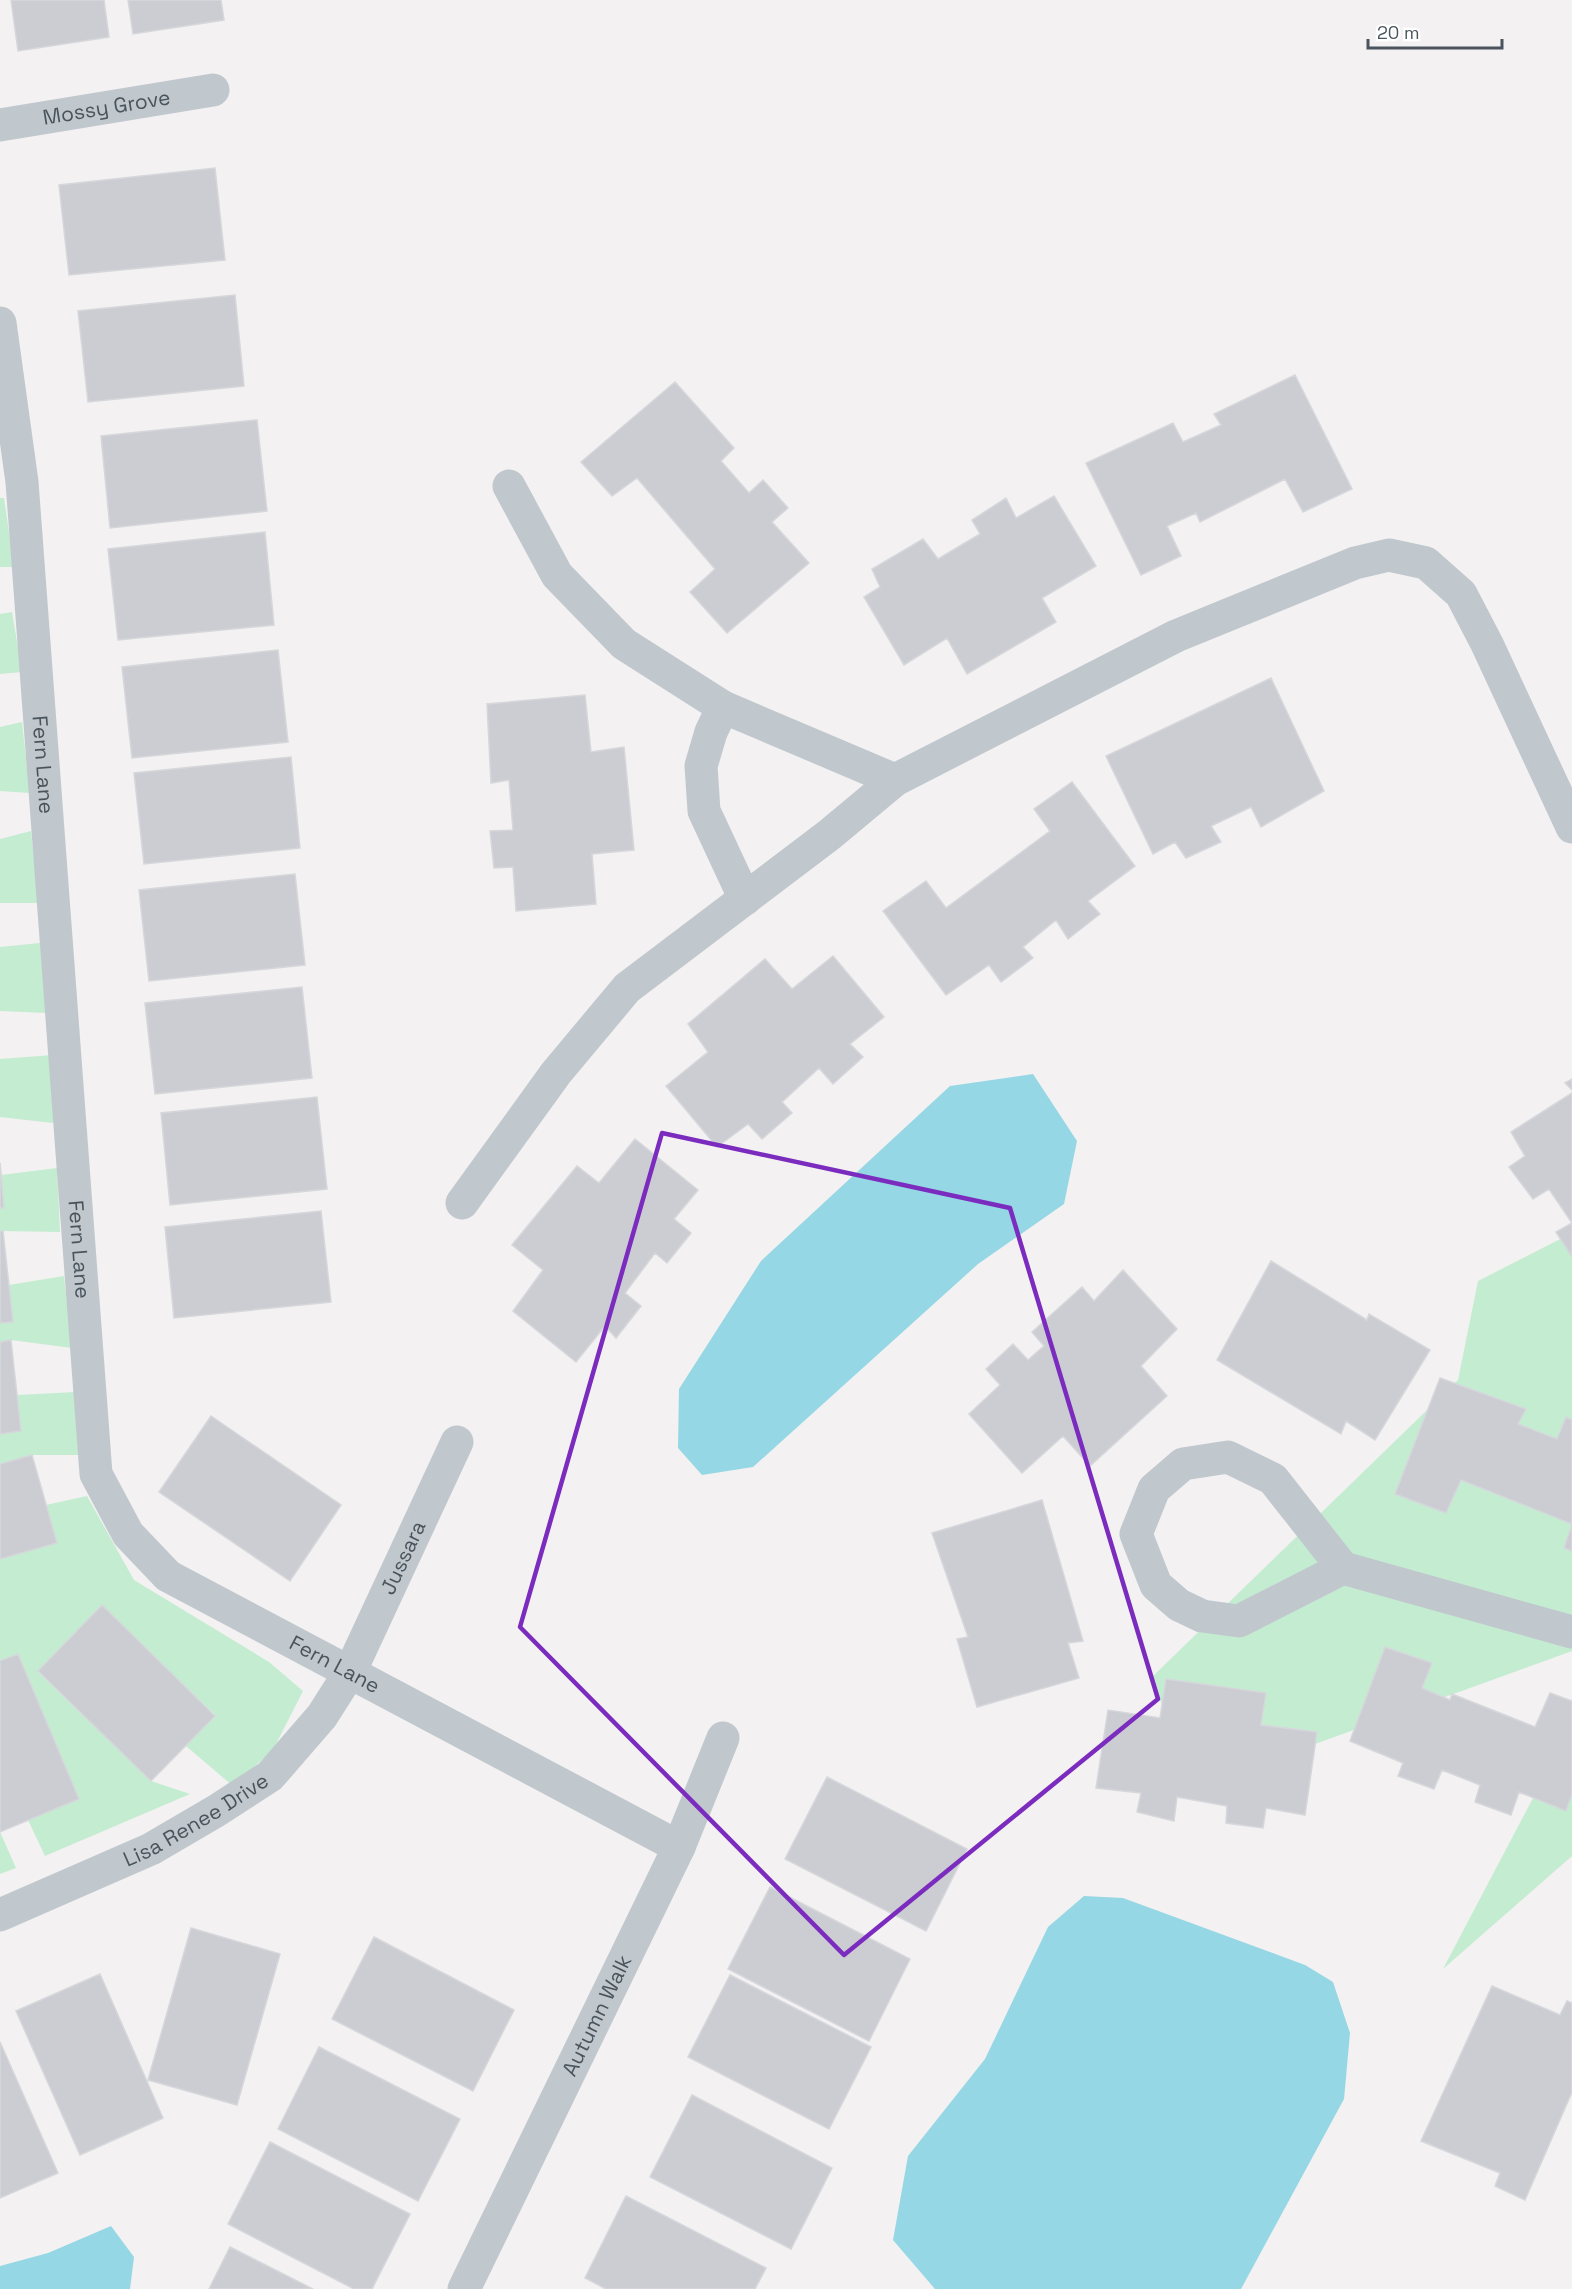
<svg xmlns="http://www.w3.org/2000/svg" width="1572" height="2289" viewBox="0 0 1572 2289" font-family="'Space Grotesk',sans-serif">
	<rect width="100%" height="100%" fill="#f3f1f1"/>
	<path fill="#c4ecd1" d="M0,498H4L14,567H0Z
		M12,612L22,672L0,674V614Z
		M22,722L30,793L0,791V727Z
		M31,831L39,903H0V839Z
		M40,943L47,1013L0,1011V947Z
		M53,1055V1123L0,1117V1059Z
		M57,1168L60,1232L0,1231V1208L4,1207L1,1175Z
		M1572,1233V1651L1224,1777L1172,1729L1151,1678L1458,1380L1478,1281Z
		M64,1276L72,1348L11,1340L0,1342V1323L13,1322L9,1285Z
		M76,1392L80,1455H32L0,1464V1434L21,1431L17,1395Z
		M87,1496L134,1580L269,1662L303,1691L273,1750L233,1786L186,1746L215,1715L101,1606L38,1672L151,1781L190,1794L45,1856L28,1820L79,1799L18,1654L0,1661V1559L56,1543L46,1505Z
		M1572,1724V1856L1443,1969Z
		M0,1832L16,1868L0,1874Z"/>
	<path fill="#95d7e4" d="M1033,1074L1077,1141L1064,1204L978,1264L753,1467L702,1475L678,1448L679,1389L761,1261L950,1086Z
		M1084,1896L1123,1898L1305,1965L1333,1982L1350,2033L1344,2099L1241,2289H935L893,2240L908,2156L985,2059L1048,1927Z
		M111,2226L134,2257L130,2289H0V2266L48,2253Z"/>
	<path fill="#cbcdd2" stroke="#d5d7db" stroke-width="1.5" d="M11,0H104L109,37L18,51Z
		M128,0H221L224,20L133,34Z
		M215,168L225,260L69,275L59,185Z
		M235,295L244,386L88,402L78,311Z
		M1295,375L1352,489L1303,512L1285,479L1200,522L1196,513L1167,526L1181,556L1141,575L1086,463L1173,423L1183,442L1221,425L1214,414Z
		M675,382L734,448L721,461L749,493L763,480L788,508L772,522L809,563L727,633L690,592L715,569L637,478L612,496L581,462Z
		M257,420L267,511L110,528L101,436Z
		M1054,496L1096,566L1042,598L1056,622L967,674L947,638L904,665L864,597L880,587L872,569L923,539L938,559L980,534L972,520L1006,498L1016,518Z
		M265,532L274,625L118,640L108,549Z
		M278,650L288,742L132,758L122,667Z
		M1271,678L1324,791L1261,827L1251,807L1211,826L1221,842L1186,858L1175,842L1153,854L1106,756Z
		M585,695L591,752L624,747L634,850L592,854L596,904L516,911L513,867L494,868L490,831L513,830L509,780L491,783L487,704Z
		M291,757L300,848L144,864L134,773Z
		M1072,782L1135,866L1088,901L1100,914L1068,939L1056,920L1023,947L1033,958L1001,982L989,965L946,995L883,911L926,881L946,908L1050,831L1034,809Z
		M295,874L305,965L149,981L139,890Z
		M833,956L884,1017L850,1044L863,1057L833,1084L819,1068L782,1102L792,1113L762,1139L748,1124L717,1147L666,1086L708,1052L688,1024L765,959L792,989Z
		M302,987L312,1078L155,1094L145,1003Z
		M1572,1079V1090L1565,1083Z
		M1572,1093V1257L1556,1232L1572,1223L1549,1189L1533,1199L1509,1167L1525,1156L1511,1132Z
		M317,1097L327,1189L170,1205L161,1113Z
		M635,1139L698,1190L674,1219L691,1233L667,1263L655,1253L625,1293L641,1306L616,1338L605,1326L576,1362L513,1311L543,1270L512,1245L577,1166L599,1183Z
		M0,1163L4,1208H0Z
		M321,1211L331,1302L174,1318L165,1227Z
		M0,1231H3L13,1322L0,1323Z
		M1271,1261L1367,1320L1369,1314L1430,1350L1375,1440L1346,1421L1341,1434L1217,1360Z
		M1123,1270L1177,1329L1141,1366L1167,1396L1090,1466L1063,1436L1022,1473L969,1414L1000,1385L986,1369L1013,1344L1028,1360L1044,1346L1032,1332L1082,1287L1094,1301Z
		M11,1340L21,1431L0,1434V1342Z
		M1440,1378L1526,1409L1518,1424L1557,1439L1566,1417L1572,1420V1551L1564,1548L1572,1524L1461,1480L1446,1513L1395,1494Z
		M211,1416L341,1505L290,1581L159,1492Z
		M32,1455L57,1543L0,1559V1464Z
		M1042,1500L1083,1641L1068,1643L1079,1678L977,1707L957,1639L968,1637L932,1533Z
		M102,1605L215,1716L151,1781L38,1671Z
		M1385,1647L1432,1663L1422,1688L1450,1700L1452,1694L1535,1727L1550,1693L1572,1701V1794L1566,1811L1519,1792L1511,1815L1475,1802L1480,1785L1442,1770L1434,1789L1398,1776L1403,1763L1350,1741Z
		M18,1654L79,1799L0,1832V1661Z
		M1166,1679L1266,1693L1261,1725L1317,1732L1305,1815L1266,1808L1263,1828L1226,1823L1227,1806L1177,1797L1174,1821L1137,1812L1141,1793L1096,1788L1108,1710L1160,1718Z
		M827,1777L967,1849L926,1931L785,1859Z
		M770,1887L910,1959L869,2041L728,1969Z
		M191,1928L280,1954L237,2105L148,2080Z
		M374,1937L514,2010L473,2091L332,2019Z
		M100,1974L163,2118L80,2155L16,2011Z
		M730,1975L871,2047L829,2129L688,2057Z
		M1492,1986L1560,2015L1567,2001L1572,2003V2092L1525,2200L1495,2186L1500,2173L1421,2141Z
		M0,2042L58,2173L0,2198Z
		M319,2047L460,2119L418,2201L278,2129Z
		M692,2095L832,2168L791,2249L650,2177Z
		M270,2142L410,2214L372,2289H354L228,2224Z
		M626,2196L766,2268L755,2289H606L585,2278Z
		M230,2247L313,2289H209Z"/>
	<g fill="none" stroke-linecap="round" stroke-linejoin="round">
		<g stroke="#c0c8ce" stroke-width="33">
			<path id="s1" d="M0,125L213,90"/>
			<path id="s2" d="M0,323L22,482L96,1474L128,1534L168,1576L679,1847"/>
			<path d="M509,486L557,575L624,644L723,707L895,780"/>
			<path d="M723,707L711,732L701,766L704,811L745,899"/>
			<path d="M462,1203L556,1073L627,988L829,835L895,780L1176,636L1355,563L1389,555L1426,563L1461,594L1487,644L1572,827"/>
			<path d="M1343,1568L1239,1621L1202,1616L1179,1605L1156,1585L1136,1534L1154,1489L1183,1464L1228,1457L1273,1479L1343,1568L1572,1632"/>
			<path id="s3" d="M0,1915L151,1849L216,1811L270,1776L322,1716L350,1672L457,1442"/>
			<path id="s4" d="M464,2289L679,1847L723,1738"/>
		</g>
	</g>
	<path fill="none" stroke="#7b2cbf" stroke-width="4.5" stroke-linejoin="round" d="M662,1133L1010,1208L1158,1699L844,1955L520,1627Z"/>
	<g text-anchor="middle" stroke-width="5" stroke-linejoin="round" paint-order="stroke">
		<g font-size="21" fill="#4a545c" stroke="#fff">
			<text dy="7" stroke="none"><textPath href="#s1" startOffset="108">Mossy Grove</textPath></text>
			<text dy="7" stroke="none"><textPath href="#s2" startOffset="444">Fern Lane</textPath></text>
			<text dy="7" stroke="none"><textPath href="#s2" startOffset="930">Fern Lane</textPath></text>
			<text dy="7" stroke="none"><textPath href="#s3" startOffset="562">Jussara</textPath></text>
			<text dy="7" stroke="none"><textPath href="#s2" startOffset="1470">Fern Lane</textPath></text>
			<text dy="7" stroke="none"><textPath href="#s3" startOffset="218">Lisa Renee Drive</textPath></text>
			<text dy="7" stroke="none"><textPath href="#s4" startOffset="304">Autumn Walk</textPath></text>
		</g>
	</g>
	<path d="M1368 39v9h134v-9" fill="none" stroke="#4a545c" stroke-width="3"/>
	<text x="1377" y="39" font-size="18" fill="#4a545c" stroke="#ffffff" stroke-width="4.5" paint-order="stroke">20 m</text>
</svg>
